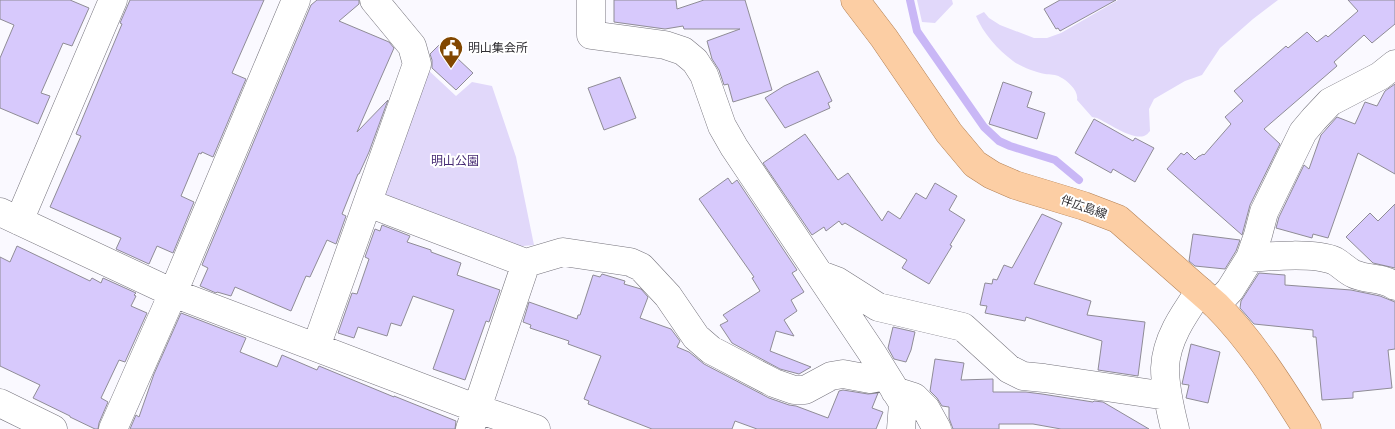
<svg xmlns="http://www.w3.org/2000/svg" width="1395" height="429" viewBox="0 0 1395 429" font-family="'Archivo Narrow','Noto Sans JP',sans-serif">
	<rect width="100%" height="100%" fill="#faf9ff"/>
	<path fill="#e1d8fa" d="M917,0H952L953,4L935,23L922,22Z
		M1118,0H1278L1253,19L1220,48L1202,75L1185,81L1154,99L1149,109L1150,131C1148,133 1147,135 1144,136C1132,140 1108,123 1097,118L1092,117L1077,100C1079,91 1068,81 1060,77C1056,74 1050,75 1045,74C1035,72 1021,67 1013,61C998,50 983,33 976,16L984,12L989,18L1000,25L1034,38H1047L1061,33Z
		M426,68L456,96L472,82L492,86L516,157L534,245L512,247L386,202L382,187Z"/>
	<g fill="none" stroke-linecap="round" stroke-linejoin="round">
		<path stroke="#c9b7f6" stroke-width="8" d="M910,0L917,31L984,127L999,141L1010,146L1055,160L1079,180"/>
	</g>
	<path fill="#d7c9fc" stroke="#8f8c96" d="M0,0H70L89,8L72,46L63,43L41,93L50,96L38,124L0,108V58L14,25L0,19Z
		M130,0H264L232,73L246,79L213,157L202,152L201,154L199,153L181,196L194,202L173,253L157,246L149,264L116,249L121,238L50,207L81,136L76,134L122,24L120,23Z
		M317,0H359V4L339,21L389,42L394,48L357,132L388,100L369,152L359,174H358L342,214L346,216L336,244L327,240L310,277L306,276L291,311L235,287L231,296L217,292L216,293L200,286L208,268L202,265L311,5Z
		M614,0H676L677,9L704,0H745L772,90L733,102L728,84L724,85L719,70L712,59L707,41L740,29H684L683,26L665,29L614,22Z
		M1060,0H1116L1060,31L1058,28L1056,29L1044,9Z
		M1348,0H1395V24L1372,43L1364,35L1334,62L1337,66L1264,129L1280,144L1250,205L1242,235L1167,169L1181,153L1184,155L1187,152L1195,160L1199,156H1200L1203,154L1204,155L1231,124L1225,117L1243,101L1234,91L1286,46L1288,48L1307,32L1317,42L1326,35L1328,37L1358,11Z
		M441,43L473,73L456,90L432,68V60L430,54Z
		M818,71L832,101L828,103L830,108L785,128L765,98L784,86Z
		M620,77L636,118L604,130L588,88Z
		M1003,82L1032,92L1027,107L1045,113L1037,139L989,124Z
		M1395,84V174L1358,153L1328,238L1313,234L1312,238L1276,228L1279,217L1304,165L1309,169L1321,135L1337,117L1355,124L1365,102L1377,106L1385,91Z
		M1094,119L1133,141L1135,138L1154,148L1135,182L1113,169L1111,173L1075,153Z
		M805,134L838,180L848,173L882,221L888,211L900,219L916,193L926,199L935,183L957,196L949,210L965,220L950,245L952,246L929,284L902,268L907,260L845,223L842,225L839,221L826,231L824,227L812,235L763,163Z
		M728,178L732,184L737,180L797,270L792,273L804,292L791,300L797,311L784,320L794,336L776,331L770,351L811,367L799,374L780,369L732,343L720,325L728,321L723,315L760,291L752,278L754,277L699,199Z
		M1395,204V268L1373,263L1346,237L1370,213L1378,221Z
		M1042,214L1062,223L1034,284L1091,301L1087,315L1145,322L1138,376L1098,370L1102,341L1026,317L1025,321L985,313L987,306L980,305L985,283L992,284L993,279L997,280L1004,265L1012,268Z
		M382,225L410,236L407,242L431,250V252L461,263L457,275L500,290L489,322L486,321L465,380L433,369L454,310L413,296L401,326L391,323L387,336L358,327L354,338L338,333L352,293L357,294L369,259L365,257L375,229L380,231Z
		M1193,234L1240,240L1236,251L1225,269L1195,266L1189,261Z
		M17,246L90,281L92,278L101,283L103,278L136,293L134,295L136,296L131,306L147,313L125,362L119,360L101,398L108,402L99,423L98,429H95L70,417V416L33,398L40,385L0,366V257L10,262Z
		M1259,273L1285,275V285L1351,290L1380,296L1395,302V349L1388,350L1392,388L1353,392V398L1322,400L1316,337H1313V330L1254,324L1240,308L1241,301Z
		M602,274L625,281L624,284L641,289L648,297L640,318L671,329L680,341L677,347L689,352L704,364L769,398L789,405L796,406L828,418L839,391L843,390L868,394L878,393L872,408L883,412L876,429H757L735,421L732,429H652L588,404L589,401L584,399L601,356L568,344L569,341L530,328L531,325L523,322L529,302L577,319L578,315H580L593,275L600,277Z
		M181,313L246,338L240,352L277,367L282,355L317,370L319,366L394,397V396L456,421L455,429H130L136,415L139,417L154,374Z
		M893,327L915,332L911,350L906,362L894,359L888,348Z
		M1191,344L1220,352L1208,403L1186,398L1189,385L1182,384Z
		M935,359L964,363L961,380L993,379V392H1026L1042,394L1093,402L1094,401L1103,402L1149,429H1061L1033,424H999V429H953L949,418V407L942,406L937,398L930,391Z"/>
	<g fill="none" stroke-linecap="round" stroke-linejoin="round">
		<g stroke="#76747d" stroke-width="29">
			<path id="minor" d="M591,0V35L665,45L683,51L695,61L704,75L722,126L734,147L872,353L903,403L901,429
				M368,203L526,263L563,252L630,262L641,267L668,296L696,337L711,350L774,383L794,390H805L831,376L843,374L870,379L886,376
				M0,212L173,293L478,409L536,429
				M19,221L113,0
				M1250,258C1271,256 1315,252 1335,261C1342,265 1347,271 1354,274C1367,280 1383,277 1395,286
				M821,275L837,281L878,307L963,327L1009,369L1023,376L1044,378L1167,396
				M1216,305L1230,290L1250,258L1258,235L1264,212L1303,132L1314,119L1330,102L1380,76L1395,64
				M316,347L417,64L412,46L374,0
				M895,391L914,397L926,409L937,429
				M0,403L53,429
				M113,429L173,293L296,0
				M470,429L526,263
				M1175,429C1170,409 1165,388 1165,368C1166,339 1184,314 1200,291"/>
		</g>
		<g stroke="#b38155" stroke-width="29">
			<path id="major" d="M855,0L884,38L949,133L975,164L992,175L1015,185L1084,206L1118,219L1216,305C1252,341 1280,386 1307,429"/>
		</g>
		<use href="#minor" stroke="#fff" stroke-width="28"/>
		<use href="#major" stroke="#fccea4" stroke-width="28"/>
	</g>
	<defs>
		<g id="civic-pin" transform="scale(1.25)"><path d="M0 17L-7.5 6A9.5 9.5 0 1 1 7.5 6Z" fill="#824700" stroke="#fff"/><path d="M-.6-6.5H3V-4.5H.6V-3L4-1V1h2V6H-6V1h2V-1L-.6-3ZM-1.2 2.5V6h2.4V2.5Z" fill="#fff"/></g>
	</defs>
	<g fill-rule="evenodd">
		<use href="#civic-pin" x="451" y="48"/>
	</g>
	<g text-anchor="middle" stroke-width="4" stroke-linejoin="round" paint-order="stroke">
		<g font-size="12" fill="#2f2e32" stroke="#fff" text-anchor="start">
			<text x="468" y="52">明山集会所</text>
		</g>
		<g font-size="12" fill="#452972" stroke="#fff">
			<text x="455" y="165">明山公園</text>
		</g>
		<g font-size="12" fill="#2f2e32" stroke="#fff">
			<text transform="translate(1084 207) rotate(19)" y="4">伴広島線</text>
		</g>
	</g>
</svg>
